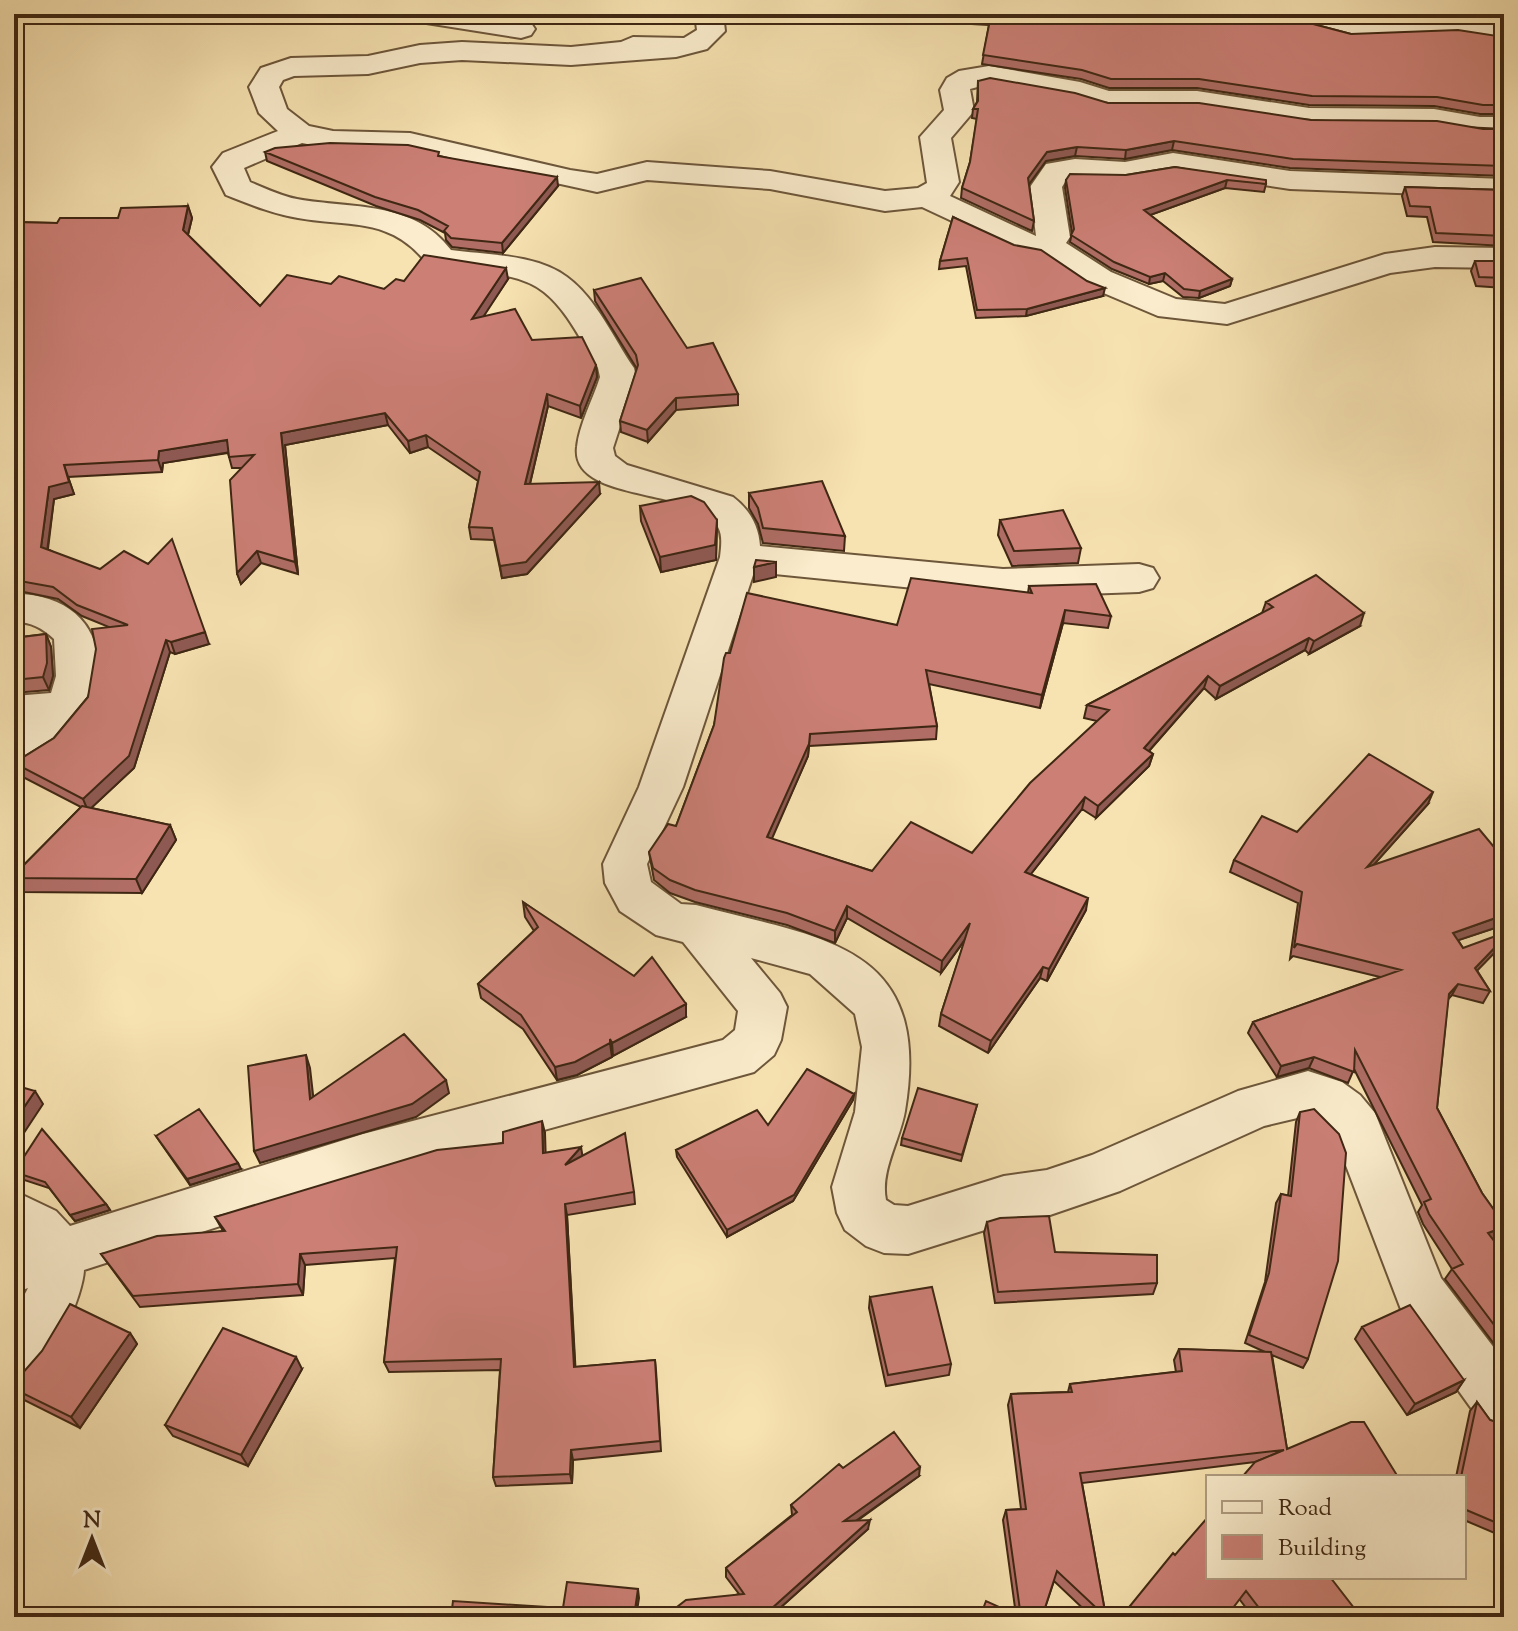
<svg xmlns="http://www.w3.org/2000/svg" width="1518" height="1631" viewBox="0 0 1518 1631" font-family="'Sorts Mill Goudy',serif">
	<rect width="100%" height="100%" fill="#f7e2b1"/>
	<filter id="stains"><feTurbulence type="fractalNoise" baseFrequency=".0025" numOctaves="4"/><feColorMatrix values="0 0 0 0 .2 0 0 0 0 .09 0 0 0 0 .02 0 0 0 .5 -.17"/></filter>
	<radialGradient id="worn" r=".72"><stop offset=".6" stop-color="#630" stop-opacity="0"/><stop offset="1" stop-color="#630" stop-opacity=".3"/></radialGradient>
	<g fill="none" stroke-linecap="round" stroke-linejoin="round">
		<g stroke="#6d563a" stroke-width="4">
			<path id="minor" d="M406,14H477L531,23L535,29L531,35L521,38L420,22L410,20Z
				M695,14H723L725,31L707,49L676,57L571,65L462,60L420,63L368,74L294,76L283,80L279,87L287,109L309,126L333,131L410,133L570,170L597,174L647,162L770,171L885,191L918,188L927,183L920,137L944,110L940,90L947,78L959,71L989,66L1080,82L1109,91H1197L1309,108L1434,109L1480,117H1504V135H1480L1434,127L1309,126L1197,109H1106L1074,99L989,84L970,89L974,111L951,138L959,182L950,196L1036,236L1030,187L1046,164L1075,159L1125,162L1173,153L1290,171L1504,179V197L1290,189L1173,171L1125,180L1067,179L1062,187L1070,237L1066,243L1111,272L1176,299L1225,304L1385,254L1435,247L1504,248V268L1435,267L1390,273L1227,324L1158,316L1087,286L1041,255L1014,250L922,207L885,211L770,189L647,180L597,192L410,151L333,149L302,143L244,168L250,182C265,188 281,196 297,199C352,209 413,200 451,250C487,255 536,254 567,277C596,298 614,339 634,368L636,377L613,448L615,456L627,465L733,497C749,509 759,526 760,546L1003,569L1139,564L1153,568L1159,578L1153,588L1139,592L1003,597L754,572L683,787L647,864L651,882L681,904L696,905C823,939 933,944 905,1111C900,1140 880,1171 886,1200L894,1205L908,1206L1004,1176L1047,1170L1092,1155L1238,1091L1308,1071L1342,1082L1360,1095L1375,1113L1441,1278L1504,1361V1434L1484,1426L1402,1312L1337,1142L1310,1115L1264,1126L1120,1191L1047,1216L1004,1224L908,1254L884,1253L866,1246L845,1230L837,1213L832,1187L855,1112L862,1047L855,1014L810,974L751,958L780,993L787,1007L781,1040L774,1055L754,1072L363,1180L84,1270C83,1295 53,1366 32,1380C27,1384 19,1385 14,1388V1315L28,1288L14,1293V1191L56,1211L70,1226L363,1134L723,1040L735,1030L738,1011L683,942L656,935L620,911L605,883L603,864L639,787L720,557C721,547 723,536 718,527C699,487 570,504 577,447C579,425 593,399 600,377L598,368C582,343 568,311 544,292C514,268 464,274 428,265C393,217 350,227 298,218C273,214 249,204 226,195L212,167L223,153L278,131L259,113L249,87L261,68L291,58L368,56L420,45L462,42L571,47L621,42L633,37L684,38L697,30Z
				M1269,14H1316L1348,22L1455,18L1504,26V44L1455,36L1348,40L1273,20Z
				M14,594C80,593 116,643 88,704L90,707C76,733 43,765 14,774V734L23,727L14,728V696L51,693L56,676L54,639C42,628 32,622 14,622Z"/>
		</g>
		<use href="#minor" fill="#faeccc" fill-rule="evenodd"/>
	</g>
	<path fill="#af6d65" stroke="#3f2713" stroke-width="2" d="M919,14H1275L1351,34L1504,37V114H1480L1434,106L1309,105L1197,88H1109L1081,79L982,64L989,25L919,21Z
		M1328,14H1504V25L1455,15L1348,19Z
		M978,81L1108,103L1311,120L1504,129V176L1290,168L1172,150L1125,159L1075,156L1046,161L1029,184L1034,221L1032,231L961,198L962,188L970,162L977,119L972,118L973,109L977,102Z
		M265,152L440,156L558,186L503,253L452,247L446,240L445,233L420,220L376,206L267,161Z
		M1175,167L1266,184L1264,192L1225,188L1150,215L1232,279L1230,286L1199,298L1183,297L1163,281L1149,284L1112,269L1070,242L1072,233L1065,188L1066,180L1126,175Z
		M1405,187L1504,190V246L1433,242L1427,217L1407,216L1402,196Z
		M188,206L192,218L188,235L260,306L331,284L384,289L404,281L508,279L483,316L532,340L596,365L597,377L581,418L548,406L530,484L600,494L527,574L502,578L494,540L471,539L469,527L478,481L428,447L410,453L388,425L285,445L298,574L261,563L241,584L237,573L242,468H232L228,453L163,463L162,472L68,477L74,494L54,499L48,549L209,644L175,654L170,652L134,768L91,808L170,825L176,840L142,893L19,892L14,882V875L81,807L19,775L14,763L54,738L88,697L109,627L82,616L58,599L14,590V222L57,223L118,218Z
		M953,217L1103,296L1026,316L976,318L966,266L939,269L940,261Z
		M1475,261H1504V288L1476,286L1471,271Z
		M594,290L687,348L738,394V405L676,410L648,442L621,432L620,421L637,369L595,301Z
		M749,493L845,536L844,551L763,543L758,524L749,508Z
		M640,506L717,520L716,560L661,572L641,521Z
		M1000,520L1081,548L1078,563L1012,566L998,535Z
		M1029,586L1111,616L1108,628L1063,623L1040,708L929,684L937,726L936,739L809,746L808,756L771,839L872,871L972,853L1097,721L1084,718L1087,705L1262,613L1266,602L1360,626L1309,654L1305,650L1216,699L1204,688L1149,751L1153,754L1149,766L1096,818L1082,809L1031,874L1086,910L1047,981L1040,978L988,1053L939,1026L941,1014L965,940L941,973L847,918L835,943L787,925L695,902L670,893L654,880L649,852L676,826L714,725L730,653L897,625L1028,593Z
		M46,634L51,647L53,676L49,690L14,693V638Z
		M1428,804L1374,864L1504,859V925L1458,940L1490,991L1483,1003L1452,995L1448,999L1437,1108L1482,1193L1504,1224V1229L1498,1237L1493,1239L1504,1254V1357L1445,1279L1452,1269L1423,1224L1418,1212L1422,1205L1354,1069L1348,1083L1309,1068L1277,1077L1248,1033L1253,1022L1380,977L1293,956L1290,959L1298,903L1230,872L1234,860L1297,832Z
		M523,902L686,1017L613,1056L611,1053L612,1057L577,1075L557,1080L523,1029L481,998L478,984L534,931L525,917Z
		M854,1094L853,1100L793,1201L727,1237L677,1157L676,1150L768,1125Z
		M977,1105L961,1161L901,1145L902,1138Z
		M1300,1112L1308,1359L1303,1368L1272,1355L1287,1449L1255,1462L1082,1483L1106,1617H1092L1054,1581L1042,1617H980L1016,1615L1003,1520L1006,1510L1021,1509L1008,1405L1011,1394L1068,1392L1070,1384L1176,1372L1174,1360L1179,1349L1265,1352L1245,1343L1265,1282L1276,1203L1281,1194L1288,1196L1296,1122Z
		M545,1133V1153L583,1155L634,1192L635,1204L567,1215L575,1367L655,1360L656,1370L661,1451L573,1460L572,1483L496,1486L493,1477L500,1370L389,1372L384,1362L395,1258L305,1265L303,1295L140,1307L101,1254L223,1231L215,1217Z
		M156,1136L241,1169L190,1185Z
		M14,1170L106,1204L110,1210L75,1221L49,1188L18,1178L14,1173Z
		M987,1222L1055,1252L1157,1283L1153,1294L995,1303L984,1233Z
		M870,1297L951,1364L949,1375L886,1386L869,1308Z
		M1362,1327L1464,1380L1456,1392L1407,1415L1355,1339Z
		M130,1333L137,1344L80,1428L20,1398L14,1392V1383Z
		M302,1369L248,1466L173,1436L165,1425Z
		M1477,1402L1490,1420L1504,1425V1537L1464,1520V1477H1456L1470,1411Z
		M843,1468L919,1476L857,1521L868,1529L770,1617H664L739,1594L726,1577V1568L792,1515L791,1505Z
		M1175,1555L1361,1617H1253L1240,1600Z"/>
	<path fill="#8e5952" stroke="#3f2713" stroke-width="2" d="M1174,141L1172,150L1125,159L1126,150Z
		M1077,147L1075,156L1046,161L1027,187L1028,178L1047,152Z
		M557,177L558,186L503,253L502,243Z
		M1227,180L1225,188L1142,218L1144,210Z
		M188,206L192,218L186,242L183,230Z
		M506,268L508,279L474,331L472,319Z
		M1165,273L1163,281L1149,284L1150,277Z
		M1232,279L1230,286L1199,298L1200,291Z
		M1105,288L1103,296L1026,316L1027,309Z
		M596,365L597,377L581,418L580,406Z
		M547,394L548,406L527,496L525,484Z
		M676,398V410L648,442L647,430Z
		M385,413L388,425L285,445L298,574L295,562L281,433Z
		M426,435L428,447L410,453L408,441Z
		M227,440L231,452L163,463L162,472L158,460L159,451Z
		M64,465L74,494L54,499L46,559L41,547L49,487Z
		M599,482L600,494L527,574L502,578L500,566Z
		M717,520L716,560L661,572L660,557Z
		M257,551L261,563L241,584L237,573Z
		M776,562V577L754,582V567Z
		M1065,610L1063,623L1040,708L1042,695Z
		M1364,613L1360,626L1309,654L1314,641Z
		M205,632L209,644L175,654L171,642Z
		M46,634L51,647L53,676L49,690L43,677Z
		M1309,638L1305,650L1216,699L1220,686Z
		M166,640L170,652L134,768L88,811L83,799Z
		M1208,676L1204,688L1141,760L1144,748Z
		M810,734L808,756L767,850V837Z
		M1153,754L1149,766L1096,818L1098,806Z
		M1433,792L1428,804L1362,878L1367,867Z
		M1085,797L1082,809L1023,884L1025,872Z
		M170,825L176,840L142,893L136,879Z
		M1088,898L1086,910L1047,981L1049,969Z
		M847,906V918L835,943V931Z
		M1504,915V925L1447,944L1453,933Z
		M970,923L968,935L941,973L942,961Z
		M1504,938V943L1469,979L1475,968Z
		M1043,967L1040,978L988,1053L991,1041Z
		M1458,984L1452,995L1443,1005L1449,994Z
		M686,1004V1017L613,1056L612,1043Z
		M610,1043L612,1057L577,1075L557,1080L555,1067Z
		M306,1055L310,1068L315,1112L310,1099Z
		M1314,1057L1309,1068L1277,1077L1281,1066Z
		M446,1080L449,1093L416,1117L260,1163L254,1151Z
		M35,1091L43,1104L14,1148V1122Z
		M854,1094L853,1100L793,1201L727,1237V1230Z
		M542,1121L545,1133L546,1165L543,1153Z
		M581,1147L583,1159L565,1165Z
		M238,1163L241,1169L190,1185L187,1179Z
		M106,1204L110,1210L75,1221L70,1215Z
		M565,1204L567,1215L576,1377L574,1367Z
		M1504,1227L1498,1237L1481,1243L1488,1233Z
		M300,1254L305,1265L303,1295L298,1284Z
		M130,1333L137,1344L80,1428L71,1417Z
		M296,1357L302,1369L248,1466L241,1455Z
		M1464,1380L1456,1392L1407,1415L1415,1404Z
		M571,1450L573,1460L572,1483L570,1474Z
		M920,1467L919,1476L843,1530L844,1521Z
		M870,1520L868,1529L770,1617H762Z
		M638,1589L639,1598L636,1617H634Z"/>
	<path fill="#cb7f75" stroke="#3f2713" stroke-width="2" d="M960,14H1275L1351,34L1458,30L1504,37V105H1483L1437,97L1312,96L1199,79H1111L1082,70L983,55L991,15Z
		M990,78L1075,93L1108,103H1199L1311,120L1437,121L1483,129H1504V166L1293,159L1174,141L1126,150L1077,147L1047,152L1028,178L1034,221L962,188L970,162L978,109H973L978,101V81Z
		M330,143L408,145L439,152L438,156L557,177L502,243L451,238L444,231L448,226L418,210L375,197L265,152L275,148Z
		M1175,167L1266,180V184L1227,180L1144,210L1232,279L1200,291L1184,289L1165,273L1150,277L1114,262L1071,235L1074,229L1066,180L1070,174L1126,175Z
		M1405,187L1504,190V236L1436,233L1430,207L1410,206Z
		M188,206L183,230L260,306L287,275L331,284L339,276L384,289L396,279L404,281L424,255L506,268L472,319L515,309L532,340L582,337L596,365L580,406L547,394L525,484L599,482L526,562L500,566L492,528L469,527L480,472L426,435L408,441L385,413L281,433L295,562L257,551L237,573L230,480L254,455L229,457L227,440L159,451L158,460L64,465L69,482L49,487L41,547L100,569L124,551L148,564L172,539L205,632L171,642L166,640L129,756L83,799L14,763L54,738L88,697L96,649L92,629L128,625L77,605L53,587L14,580V222L57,223L60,218H118L121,208Z
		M953,217L1014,245L1041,250L1087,281L1105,288L1027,309L977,310L967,258L940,261Z
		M1475,261H1504V278L1479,277Z
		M641,278L687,348L713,343L738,394L676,398L647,430L620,421L638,365L636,355L594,290Z
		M822,481L845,536L763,528L758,508L749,493Z
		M691,496L704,502L717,520L715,545L660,557L640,506Z
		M1063,510L1081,548L1014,551L1000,520Z
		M756,560L776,562L754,567Z
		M1316,575L1364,613L1314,641L1309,638L1220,686L1208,676L1144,748L1153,754L1098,806L1085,797L1025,872L1088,898L1049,969L1043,967L991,1041L941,1014L970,923L942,961L847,906L835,931L787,913L695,890L670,880L653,868L649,852L668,824L676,826L714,725L724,658L726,653H730L747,593L897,625L911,578L1032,593L1029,586L1096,584L1111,616L1065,610L1042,695L926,670L937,726L810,734L809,744L767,837L872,871L911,822L972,853L1030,783L1109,710L1087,705L1273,607L1266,602Z
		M46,634L47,663L43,677L14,680V638Z
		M1369,754L1433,792L1367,867L1479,829L1504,859V915L1453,933L1463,948L1504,933V938L1475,968L1490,991L1458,984L1449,994L1437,1108L1482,1193L1504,1224V1227L1488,1233L1504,1254V1338L1452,1269L1463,1264L1429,1214L1424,1202L1431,1199L1355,1050L1354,1072L1314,1057L1281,1066L1253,1022L1401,970L1297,944L1294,948L1302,892L1234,860L1262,816L1297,832Z
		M82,806L170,825L136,879L14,878V875Z
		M523,902L634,976L652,957L686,1004L612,1043L610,1039V1043L575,1062L555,1067L521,1015L478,984L538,927Z
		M404,1034L446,1080L412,1104L254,1151L248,1066L306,1055L310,1099Z
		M807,1069L854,1094L794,1195L727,1230L676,1150L757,1110L768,1125Z
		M14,1085L35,1091L14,1122Z
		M918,1088L977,1105L962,1155L902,1138Z
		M199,1109L238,1163L187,1179L156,1136Z
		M1314,1109L1339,1134L1346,1153L1338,1261L1308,1359L1249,1335L1269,1273L1281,1194L1291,1196L1300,1112Z
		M542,1121L543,1153L581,1147L565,1165L625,1133L634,1192L565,1204L574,1367L655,1360L660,1441L571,1450L570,1474L493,1477L501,1359L384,1362L397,1247L300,1254L298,1284L133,1296L101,1254L157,1236L225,1231L215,1217L437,1150L503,1143V1132Z
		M42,1129L106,1204L70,1215L45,1182L14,1172Z
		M1049,1216L1055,1252L1157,1255V1283L998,1292L987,1222L1000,1218Z
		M932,1287L951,1364L888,1375L870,1297Z
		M70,1304L130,1333L71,1417L14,1389V1383L42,1351Z
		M1410,1305L1464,1380L1415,1404L1362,1327Z
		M223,1328L296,1357L241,1455L165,1425Z
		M1179,1349L1271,1352L1287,1449L1351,1422H1364L1398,1477H1242L1255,1462L1284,1450L1080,1473L1106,1617L1057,1571L1042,1617H980L986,1601L1021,1617L1006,1510L1026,1509L1011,1394L1072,1392L1070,1384L1182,1371Z
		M1477,1402L1490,1420L1504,1425V1526L1464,1509V1477H1461Z
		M894,1432L920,1467L844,1521L870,1520L762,1617H664L686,1600L744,1594L726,1568L797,1512L791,1505L839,1464L843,1468Z
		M1208,1517V1577H1330L1361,1617H1266L1246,1591L1226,1617H1121L1173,1553L1175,1555Z
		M567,1582L638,1589L634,1617H451L453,1601L563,1608Z
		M866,1613L867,1617H839Z"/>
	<rect width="1518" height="1631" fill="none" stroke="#f7e2b1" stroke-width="48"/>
	<rect x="16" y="16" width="1486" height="1599" fill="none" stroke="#3f2713" stroke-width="4"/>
	<rect x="24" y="24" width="1470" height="1583" fill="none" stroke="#3f2713" stroke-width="2"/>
	<rect x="1206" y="1475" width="260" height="104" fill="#faeccc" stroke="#af9d82" stroke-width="2"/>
	<rect x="1222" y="1501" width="40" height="12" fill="#faeccc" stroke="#af9d82" stroke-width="2"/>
	<text x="1278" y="1515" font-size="24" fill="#3f2713">Road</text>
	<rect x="1222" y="1535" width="40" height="24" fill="#cb7f75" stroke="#af9d82" stroke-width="2"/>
	<text x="1278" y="1555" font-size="24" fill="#3f2713">Building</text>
	<g transform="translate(92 1539)" stroke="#faeccc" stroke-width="6" paint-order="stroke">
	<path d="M0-6L14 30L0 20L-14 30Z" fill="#3f2713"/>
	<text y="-12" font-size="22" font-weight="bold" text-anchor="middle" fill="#3f2713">N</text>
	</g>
	<rect width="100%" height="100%" filter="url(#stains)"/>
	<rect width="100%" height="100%" fill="url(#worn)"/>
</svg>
